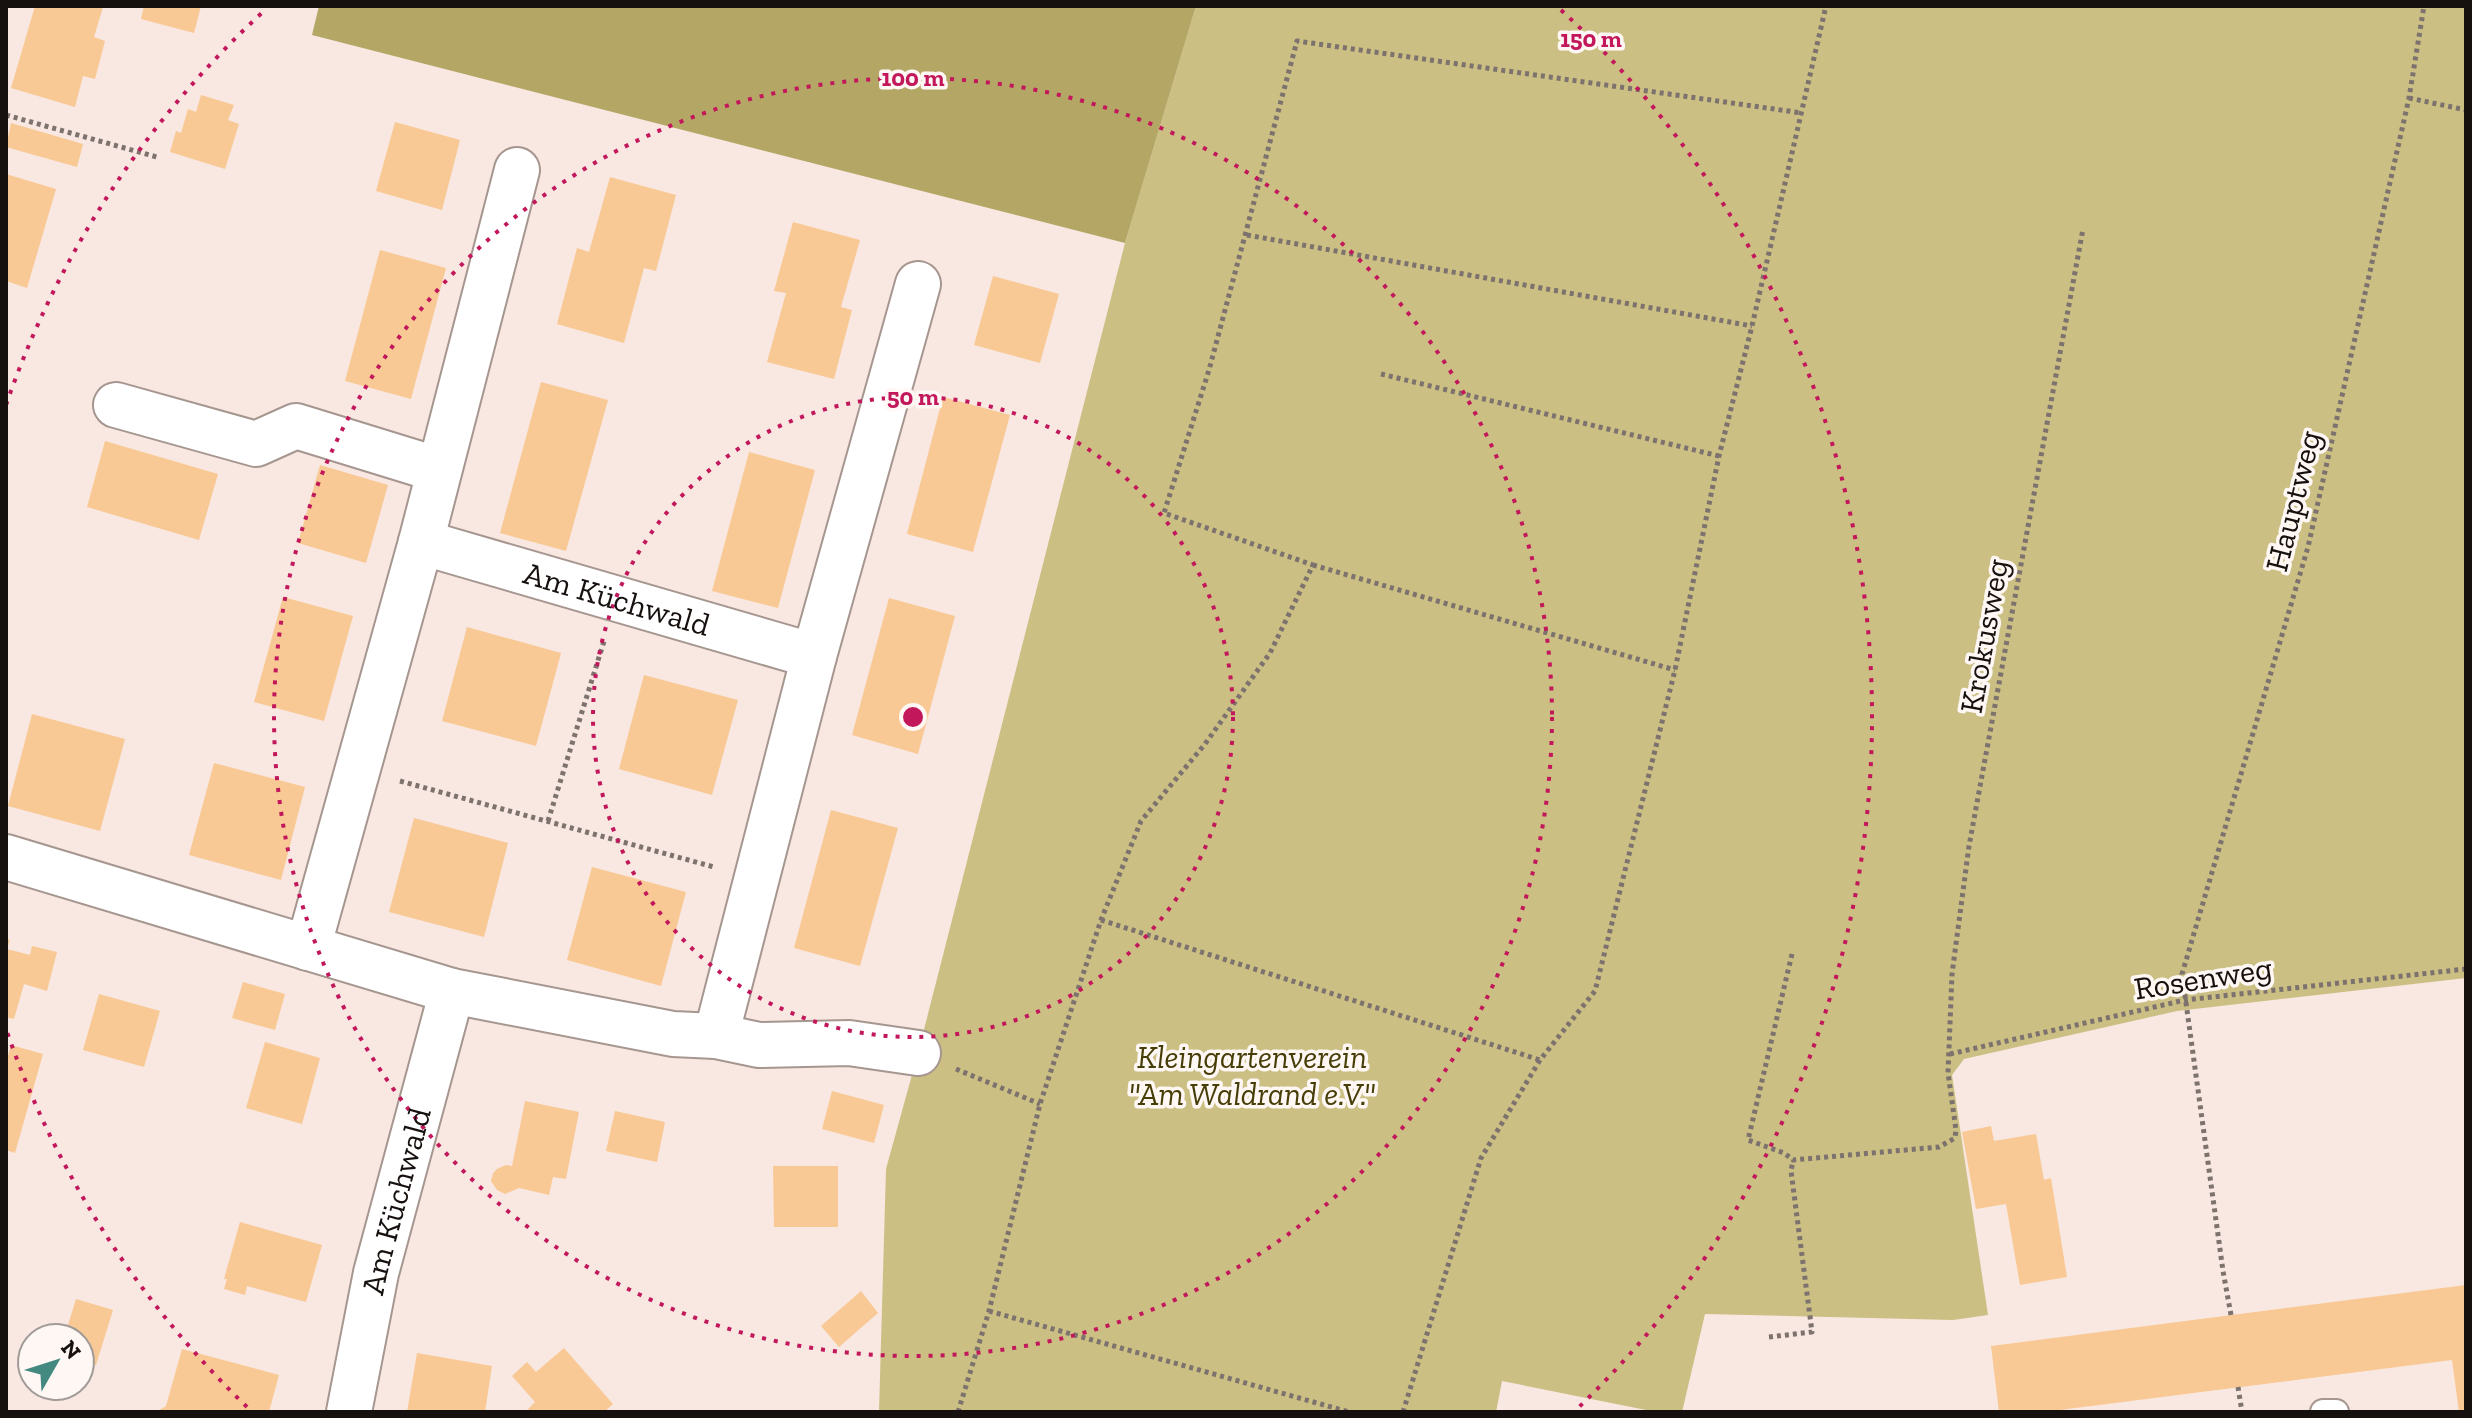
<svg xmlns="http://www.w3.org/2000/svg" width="2472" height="1418" viewBox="0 0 2472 1418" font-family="'Zilla Slab',serif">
	<rect width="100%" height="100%" fill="#f9e7e1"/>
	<path fill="#cbbf83" d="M1196,6H2466V978L2177,1011L1964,1059L1952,1075L1988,1315L1953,1320L1705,1314L1682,1412H1656L1502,1381L1496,1412H879L886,1169L918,1053L1125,243Z"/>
	<path fill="#b4a766" d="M319,6H1196L1125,243L312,35Z"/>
	<path fill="#f8c994" d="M35,6L103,7L94,37L105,41L95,79L83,76L75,107L11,88Z
		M144,6H201L194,33L141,19Z
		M201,95L234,105L228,120L239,124L225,169L170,152L176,131L181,133L188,109L196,112Z
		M395,122L460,140L442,210L376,191Z
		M11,123L83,144L77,167L6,147Z
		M6,174L56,189L27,288L6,281Z
		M610,177L676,195L656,271L644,268L624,343L557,324L577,248L589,252Z
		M793,222L860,240L841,307L852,310L834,379L767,362L786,293L774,291Z
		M380,250L446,268L411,399L345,381Z
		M993,276L1059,294L1040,363L974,345Z
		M541,382L608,400L566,551L500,533Z
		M943,397L1010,415L973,552L907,534Z
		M105,441L218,474L199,540L87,507Z
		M749,452L815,470L778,608L712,591Z
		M320,465L388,485L366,563L298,543Z
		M283,597L353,616L324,721L254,702Z
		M889,598L955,616L918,754L852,735Z
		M467,627L561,653L536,746L442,721Z
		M644,675L738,700L712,795L619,769Z
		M32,714L125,739L100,831L8,806Z
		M214,763L305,787L281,880L189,855Z
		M831,810L898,828L860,966L794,948Z
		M414,818L508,843L484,937L389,912Z
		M592,867L686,892L661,986L567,960Z
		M6,939L10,940L7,949L30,955L32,946L57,952L47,991L24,984L14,1019L6,1017Z
		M243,982L285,994L275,1030L232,1018Z
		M99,994L160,1011L144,1067L83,1050Z
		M265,1042L320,1058L302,1124L246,1108Z
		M11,1045L43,1054L15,1153L6,1150V1063Z
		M832,1091L884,1105L874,1143L822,1129Z
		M525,1101L579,1112L566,1179L553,1177L549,1195L519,1188L505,1194L497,1190L491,1181L493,1173L497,1169L506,1165L512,1166Z
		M615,1111L665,1122L657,1162L606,1151Z
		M1991,1126L1994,1141L2036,1134L2044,1180L2051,1178L2067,1277L2020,1285L2006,1204L1976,1209L1962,1132Z
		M773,1166H838V1227H774Z
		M240,1222L322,1245L306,1302L247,1286L245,1295L224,1289L227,1279H224Z
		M2466,1285V1412H2459L2452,1360L2044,1412H1999L1991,1346Z
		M861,1291L878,1313L839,1347L821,1326Z
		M76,1299L113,1310L96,1365L80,1360V1338H64Z
		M564,1348L613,1404L604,1412H531L528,1409L535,1402L512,1376L527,1362L536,1372Z
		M182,1349L279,1375L269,1412H156L166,1406Z
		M417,1353L492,1366L485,1412H407Z"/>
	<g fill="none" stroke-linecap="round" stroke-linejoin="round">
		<g stroke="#a69690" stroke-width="28">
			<path id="service" d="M2323,1412H2336"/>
		</g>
		<g stroke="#a69690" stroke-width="48">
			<g id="minor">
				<path d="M116,405L256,444L296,426L439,470"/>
				<path id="s1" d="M421,542L814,656"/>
				<path d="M6,857L452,991L673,1034L716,1036L759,1045L849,1043L918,1053"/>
				<path d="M308,948L421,542L517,170"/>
				<path d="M716,1036L814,656L918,284"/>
				<path id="s2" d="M349,1412L376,1273L452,991"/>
			</g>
		</g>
		<path stroke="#7d726e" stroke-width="5" stroke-dasharray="4 4" stroke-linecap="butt" d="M2409,98L2466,110
			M6,115L157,157
			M1247,235L1752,326
			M1381,374L1719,456
			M1313,565L1675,670
			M400,781L714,867
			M548,821L605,638
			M1101,920L1540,1060
			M1792,954L1748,1140L1784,1153L1793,1160L1939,1147L1955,1138L1956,1130L1948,1073L1952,974L1969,846L2083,229
			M1950,1054L2185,1000L2466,969
			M956,1069L1040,1104
			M989,1311L1349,1412
			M2231,1315L2223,1271L2182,974L2308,547L2409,98L2424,6
			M1769,1337L1812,1332L1791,1171L1793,1160
			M2238,1387L2242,1412
			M958,1412L989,1311L1040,1104L1101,920L1141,821L1205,744L1270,653L1313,565L1164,513L1209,370L1297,41L1802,113
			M1403,1412L1481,1158L1540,1060L1595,991L1675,670L1719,456L1752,326L1826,6"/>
		<use href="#service" stroke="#fff" stroke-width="24"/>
		<use href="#minor" stroke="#fff" stroke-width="44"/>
	</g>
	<g fill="none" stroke="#c2185b" stroke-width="4" stroke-dasharray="4 8">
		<circle cx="913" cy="717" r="320"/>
		<circle cx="913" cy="717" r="639"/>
		<path d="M247 1407A959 959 0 0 1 6 1029M6 405A959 959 0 0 1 265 10M1561 10A959 959 0 0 1 1579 1407"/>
	</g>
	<g text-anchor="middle" stroke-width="7" stroke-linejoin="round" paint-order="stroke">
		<g font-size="32" fill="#16100e" stroke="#fef7f4">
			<text transform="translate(2293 501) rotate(-76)" y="11">Hauptweg</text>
			<text dy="11" stroke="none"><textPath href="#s1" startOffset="204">Am Küchwald</textPath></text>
			<text transform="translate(1984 636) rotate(-80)" y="11">Krokusweg</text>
			<text transform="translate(2203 978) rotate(-9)" y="11">Rosenweg</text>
			<text dy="11" stroke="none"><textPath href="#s2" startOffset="216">Am Küchwald</textPath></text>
		</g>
		<g font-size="32" font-style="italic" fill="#473d07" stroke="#fef7f4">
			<text x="1252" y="1068">Kleingartenverein<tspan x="1252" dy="37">"Am Waldrand e.V."</tspan></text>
		</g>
	</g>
	<circle cx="913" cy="717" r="12" fill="#c2185b" stroke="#fef7f4" stroke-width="4"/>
	<g font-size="24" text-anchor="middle" font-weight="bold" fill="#c2185b" stroke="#fef7f4" stroke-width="7" stroke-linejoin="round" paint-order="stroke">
		<text x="1591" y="47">150 m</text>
		<text x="913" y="86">100 m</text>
		<text x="913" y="405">50 m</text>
	</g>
	<rect width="2472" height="1418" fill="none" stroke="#16100e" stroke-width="16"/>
	<g transform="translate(56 1362) rotate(51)"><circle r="38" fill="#fef7f4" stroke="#a19b98" stroke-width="2"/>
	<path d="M0-6L14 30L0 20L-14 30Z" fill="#448980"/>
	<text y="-12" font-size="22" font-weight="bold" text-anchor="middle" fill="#16100e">N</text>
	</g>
</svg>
